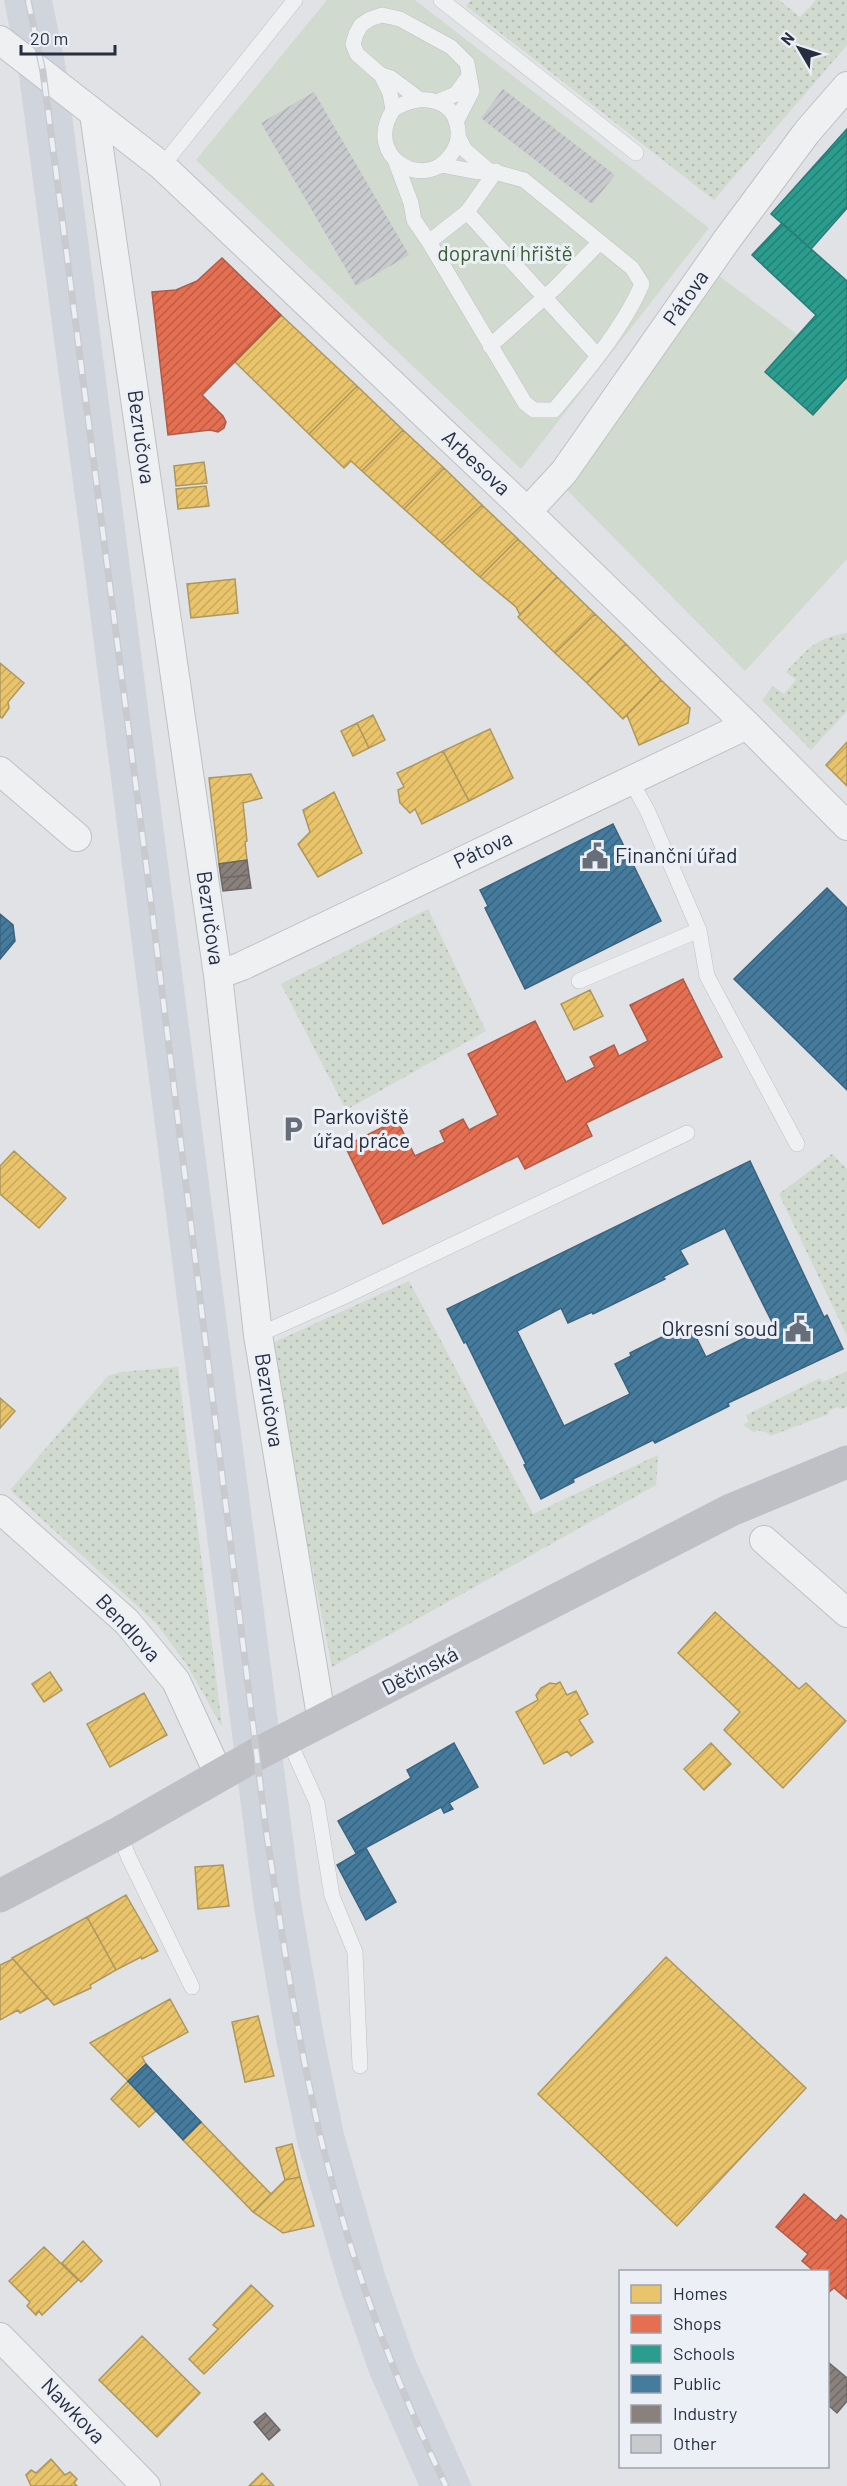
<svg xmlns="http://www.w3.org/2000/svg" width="847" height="2486" viewBox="0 0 847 2486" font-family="Barlow,sans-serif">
	<defs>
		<pattern id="grass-dots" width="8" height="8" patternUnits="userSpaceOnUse" patternTransform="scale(1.5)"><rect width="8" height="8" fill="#d0dacf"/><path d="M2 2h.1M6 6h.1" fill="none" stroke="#b2bbb3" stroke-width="1.8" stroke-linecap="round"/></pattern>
		<pattern id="homes-hatch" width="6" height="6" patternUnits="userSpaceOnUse" patternTransform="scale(1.5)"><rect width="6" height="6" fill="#e9c46a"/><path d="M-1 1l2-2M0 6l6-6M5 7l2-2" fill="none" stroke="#c8a95d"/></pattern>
		<pattern id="shops-hatch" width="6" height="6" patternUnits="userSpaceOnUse" patternTransform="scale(1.5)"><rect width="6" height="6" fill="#e76f51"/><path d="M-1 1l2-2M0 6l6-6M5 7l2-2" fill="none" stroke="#bb5c45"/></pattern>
		<pattern id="schools-hatch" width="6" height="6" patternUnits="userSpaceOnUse" patternTransform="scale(1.5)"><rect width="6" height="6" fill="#2a9d8f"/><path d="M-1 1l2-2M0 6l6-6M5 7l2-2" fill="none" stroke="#248076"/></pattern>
		<pattern id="public-hatch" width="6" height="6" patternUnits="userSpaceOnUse" patternTransform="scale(1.5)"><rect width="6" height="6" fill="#457b9d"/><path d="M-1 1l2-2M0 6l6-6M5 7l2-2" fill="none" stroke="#396581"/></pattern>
		<pattern id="industry-hatch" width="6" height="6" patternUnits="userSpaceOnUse" patternTransform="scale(1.5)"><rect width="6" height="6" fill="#8a817c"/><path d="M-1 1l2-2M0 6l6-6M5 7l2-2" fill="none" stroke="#716a67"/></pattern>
		<pattern id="building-hatch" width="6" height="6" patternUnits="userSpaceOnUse" patternTransform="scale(1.5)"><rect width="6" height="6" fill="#c8cace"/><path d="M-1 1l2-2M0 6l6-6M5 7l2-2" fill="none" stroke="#acaeb2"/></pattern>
	</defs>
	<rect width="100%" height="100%" fill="#e0e2e5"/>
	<path fill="#d0d5dd" d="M4,0H52L66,68L301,1901L324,2036L344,2134L385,2274L414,2357L472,2486H419L412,2470L370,2375L340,2289L298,2146L277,2045L254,1908L85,573L19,76Z"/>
	<path fill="url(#grass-dots)" d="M471,0H779L800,17L816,0H847V45L714,200L466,6Z
		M847,633V711L811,750L762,700L773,686L784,694L796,680L786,672C808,649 815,638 847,633Z
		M428,909L486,1031L346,1110L281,984Z
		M832,1154L847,1169V1336L779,1194Z
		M409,1281L533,1514L658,1455L656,1485L332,1667L268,1345Z
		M178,1367L222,1727L187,1665L156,1623L10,1490L108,1376L121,1372Z
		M847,1371V1407L840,1409L838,1407L828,1411L829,1414L770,1436L768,1433L757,1430L755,1433L743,1425L749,1421L746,1415L820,1378L823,1382Z"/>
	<path fill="#d0dacf" d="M327,0H415L709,228L521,469L196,160Z
		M718,275L798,335L765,372L812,415L847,377V559L745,671L564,487Z"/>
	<path fill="url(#homes-hatch)" stroke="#ae975d" stroke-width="1.5" d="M281,315L357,386L309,434L235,362Z
		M357,386L403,430L362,471L351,461L344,468L309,434Z
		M403,430L444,468L404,509L362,471Z
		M204,462L207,483L176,486L174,466Z
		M444,468L482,505L442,543L404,509Z
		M206,486L209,506L178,509L176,489Z
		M482,505L518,539L480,577L442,543Z
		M518,539L557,577L520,615L516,607L480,577Z
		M557,577L595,614L555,653L518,617Z
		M235,579L238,613L191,618L187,584Z
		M595,614L626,644L587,683L555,653Z
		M626,644L661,680L623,719L587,683Z
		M0,663L24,683L8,702L9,708L2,718L0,717Z
		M661,680L690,708L688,723L639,745L627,715Z
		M373,715L385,740L369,748L357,723Z
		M357,723L369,748L353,756L341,731Z
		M490,729L513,778L469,801L443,751Z
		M847,742V786L826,765Z
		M443,751L469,801L422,824L415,809L410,813L400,803L398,790L404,787L397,773Z
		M251,774L262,798L243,803L247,841L245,842L247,860L219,864L209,778Z
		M334,792L362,853L318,877L298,844L310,832L303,810Z
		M590,990L603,1016L574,1030L561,1004Z
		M14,1151L66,1198L39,1228L0,1194V1166Z
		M0,1398L15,1411L0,1428Z
		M715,1612L799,1689L806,1683L846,1721L783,1788L724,1730L740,1712L678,1653Z
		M50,1672L62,1690L44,1702L32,1684Z
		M560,1682L567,1695L576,1691L588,1714L579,1720L593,1742L571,1756L567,1751L544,1764L516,1712L538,1700L536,1695L541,1688L550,1683L556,1684Z
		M144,1693L167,1735L110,1767L87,1724Z
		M711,1743L731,1764L704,1790L684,1769Z
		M223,1865L229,1906L198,1909L195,1867Z
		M126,1895L158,1951L142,1959L141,1957L116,1970L87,1917Z
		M87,1917L116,1970L90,1985L91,1988L54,2005L12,1958Z
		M666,1957L806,2088L677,2226L538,2094Z
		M13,1959L48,1998L20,2013L18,2010L0,2020V1965Z
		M170,1999L188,2032L142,2057L146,2064L128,2081L90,2043Z
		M258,2016L274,2076L245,2082L232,2022Z
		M128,2081L156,2111L139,2127L111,2099Z
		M201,2122L271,2194L253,2212L183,2140Z
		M292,2144L300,2177L285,2180L276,2148Z
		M300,2177L314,2226L283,2233L253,2212L285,2180Z
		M83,2241L102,2261L81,2282L62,2263Z
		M44,2247L78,2280L42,2315L39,2311L36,2315L27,2306L30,2302L9,2281Z
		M251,2285L273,2306L204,2374L189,2359L218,2329L213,2325Z
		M142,2336L200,2393L157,2437L99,2380Z
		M51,2459L65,2475L70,2472L77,2479L74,2483L77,2486H31L26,2475L31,2470L36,2473Z
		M262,2473L274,2486H249Z"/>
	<path fill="url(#shops-hatch)" stroke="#ad5c4c" stroke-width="1.5" d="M222,258L281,315L202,395L223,416L226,422L224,428L218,432L210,430L168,435L152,292L176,290L197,281Z
		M683,979L722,1057L586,1123L592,1136L525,1169L518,1156L383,1224L345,1146L397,1120L415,1156L445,1142L440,1131L463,1119L469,1130L498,1115L468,1054L535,1021L566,1082L595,1067L590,1057L614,1045L619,1056L648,1041L630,1005Z
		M804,2194L836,2221L841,2215L847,2220V2299L834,2288L828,2293V2272H815L802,2261L808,2254L776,2227Z"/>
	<path fill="url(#schools-hatch)" stroke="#287c77" stroke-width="1.5" d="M847,129V208L811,249L771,214Z
		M782,223L847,281V377L813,415L765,372L816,315L752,255Z"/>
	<path fill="url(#public-hatch)" stroke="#3b6481" stroke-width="1.5" fill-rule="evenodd" d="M613,824L661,921L525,989L485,908L488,906L480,890Z
		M827,888L847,908V1090L734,979Z
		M0,914L13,925L15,941L0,959Z
		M750,1161L824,1317L827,1315L843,1349L728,1403L729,1406L655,1443L653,1440L573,1479L574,1482L541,1499L524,1465L526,1464L466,1342L464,1343L447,1309ZM725,1228L773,1324L706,1357L691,1327L675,1334L674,1331L630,1353L631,1356L615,1364L630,1394L564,1426L517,1331L561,1308L568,1323L592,1312L593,1314L665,1279L663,1277L688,1264L680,1250Z
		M454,1743L478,1787L449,1803L453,1809L444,1813L441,1807L356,1853L338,1821L411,1778L407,1770Z
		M366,1848L396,1902L366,1920L337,1865Z
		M146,2064L201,2122L183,2140L128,2081Z"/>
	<path fill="url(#industry-hatch)" stroke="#6c686a" stroke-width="1.5" d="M247,860L249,875L221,878L219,864Z
		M249,875L251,888L223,891L221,878Z
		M828,2362L847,2378V2401L837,2413L828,2405Z
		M265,2413L280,2430L269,2440L254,2422Z"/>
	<path fill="url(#building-hatch)" d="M503,89L615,175L592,204L481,118Z
		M314,92L409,255L356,286L261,123Z"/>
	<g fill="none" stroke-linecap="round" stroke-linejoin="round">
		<g stroke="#bec0c3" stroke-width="16">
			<path id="lane" d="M441,0L636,153
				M381,75L390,93L393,110C363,156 423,192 450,156C456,148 459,141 458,130C455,96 416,93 393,110
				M419,99L391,78L381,75L357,54L353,44L356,34L361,25L370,19L382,15L400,19L451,47L467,63L472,91L456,122
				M437,102L456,94L469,76
				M395,160L411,203L414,220L429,242L525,403L534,410H554C584,375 624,327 642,284L632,268L524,180L488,170L465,150L458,136
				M441,165L478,172L488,170
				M162,166L295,0
				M467,212L597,355
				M429,242L467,212L496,171
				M490,346L555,288L599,243
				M631,781L648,812L699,930L707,976L797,1144
				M579,981L699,930
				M258,1335L341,1298L687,1133
				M288,1739L317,1803L332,1896L355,1952L360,2066
				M119,1833L129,1858L192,1987"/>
		</g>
		<g stroke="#bec0c3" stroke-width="30">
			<path id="street" d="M0,40L162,166L515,500L747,725L847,826
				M94,114L218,975L258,1335L322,1722
				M527,512L564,472L726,241L807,132L847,86
				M0,771L77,837
				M218,975L242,966L747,725
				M0,1509L127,1622L176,1681L219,1775
				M764,1540L847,1613
				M0,2337L146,2486"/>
		</g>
		<use href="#lane" stroke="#eff0f2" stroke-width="15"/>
		<use href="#street" stroke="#eff0f2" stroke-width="28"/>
		<path stroke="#bec0c6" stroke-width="33" d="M0,1896L119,1833L257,1754L731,1510L847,1462"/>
		<g stroke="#c8cacd" stroke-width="7">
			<path id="rail" d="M28,0L43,72L151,902L266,1830C282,1934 297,2038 321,2139C350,2258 392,2376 446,2486"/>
		</g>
		<use href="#rail" stroke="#ecf0f6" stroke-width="4.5" stroke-dasharray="14" stroke-linecap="butt"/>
	</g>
	<defs>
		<g id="civic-bare" transform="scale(2.07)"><path d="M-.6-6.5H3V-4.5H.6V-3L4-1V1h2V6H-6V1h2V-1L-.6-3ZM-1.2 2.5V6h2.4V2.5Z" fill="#666e7a" stroke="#ecf0f6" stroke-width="2.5" paint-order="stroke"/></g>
		<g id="parking-bare" transform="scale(2.07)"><path d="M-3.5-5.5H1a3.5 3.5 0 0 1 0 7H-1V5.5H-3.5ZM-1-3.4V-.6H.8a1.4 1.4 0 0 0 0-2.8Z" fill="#666e7a" stroke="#ecf0f6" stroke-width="2.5" paint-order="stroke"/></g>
	</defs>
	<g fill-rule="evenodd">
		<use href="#civic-bare" x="595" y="856"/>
		<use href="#parking-bare" x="293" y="1129"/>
		<use href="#civic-bare" x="798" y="1329"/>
	</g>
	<g text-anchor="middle" stroke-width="6" stroke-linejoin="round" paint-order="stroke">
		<g font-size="21" fill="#395e31" stroke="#ecf0f6">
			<text x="505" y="261">dopravní hřiště</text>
		</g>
		<g font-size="21" fill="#252f40" stroke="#ecf0f6">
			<text transform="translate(686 298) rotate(-55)" y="7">Pátova</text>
			<text transform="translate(141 437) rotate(82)" y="7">Bezručova</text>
			<text transform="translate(476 463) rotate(43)" y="7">Arbesova</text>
			<text transform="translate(483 850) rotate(-25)" y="7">Pátova</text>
			<text transform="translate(210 918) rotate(82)" y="7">Bezručova</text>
			<text transform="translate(269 1400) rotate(81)" y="7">Bezručova</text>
			<text transform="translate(128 1628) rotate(47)" y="7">Bendlova</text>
			<text transform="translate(420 1671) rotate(-27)" y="7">Děčínská</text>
			<text transform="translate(73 2411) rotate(46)" y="7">Nawkova</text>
		</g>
		<g font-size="21" fill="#252f40" stroke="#ecf0f6" text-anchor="start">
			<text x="615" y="863">Finanční úřad</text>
			<text x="313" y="1124">Parkoviště<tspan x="313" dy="24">úřad práce</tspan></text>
			<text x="778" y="1336" text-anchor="end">Okresní soud</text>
		</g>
	</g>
	<rect x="619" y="2270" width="210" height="198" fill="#ecf0f6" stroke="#9ca3ad" stroke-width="1.5"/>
	<rect x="631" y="2285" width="30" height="18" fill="#e9c46a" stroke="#9ca3ad" stroke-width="1.5"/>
	<text x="673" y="2300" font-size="18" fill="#252f40">Homes</text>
	<rect x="631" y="2315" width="30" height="18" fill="#e76f51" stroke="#9ca3ad" stroke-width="1.5"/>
	<text x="673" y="2330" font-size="18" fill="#252f40">Shops</text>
	<rect x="631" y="2345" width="30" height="18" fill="#2a9d8f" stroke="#9ca3ad" stroke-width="1.5"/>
	<text x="673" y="2360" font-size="18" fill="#252f40">Schools</text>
	<rect x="631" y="2375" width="30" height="18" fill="#457b9d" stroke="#9ca3ad" stroke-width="1.5"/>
	<text x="673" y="2390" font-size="18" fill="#252f40">Public</text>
	<rect x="631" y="2405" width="30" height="18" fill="#8a817c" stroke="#9ca3ad" stroke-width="1.5"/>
	<text x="673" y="2420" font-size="18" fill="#252f40">Industry</text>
	<rect x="631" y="2435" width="30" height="18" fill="#c8cace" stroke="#9ca3ad" stroke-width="1.5"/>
	<text x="673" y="2450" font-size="18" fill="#252f40">Other</text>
	<g transform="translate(799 48) rotate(309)" stroke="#ecf0f6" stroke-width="4.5" paint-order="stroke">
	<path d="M0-4.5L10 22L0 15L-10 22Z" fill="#252f40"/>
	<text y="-9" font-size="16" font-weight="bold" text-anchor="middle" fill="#252f40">N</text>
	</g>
	<path d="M21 45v9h94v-9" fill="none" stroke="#252f40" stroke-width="3"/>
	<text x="30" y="45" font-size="18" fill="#252f40" stroke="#ecf0f6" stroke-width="4.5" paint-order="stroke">20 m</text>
</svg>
